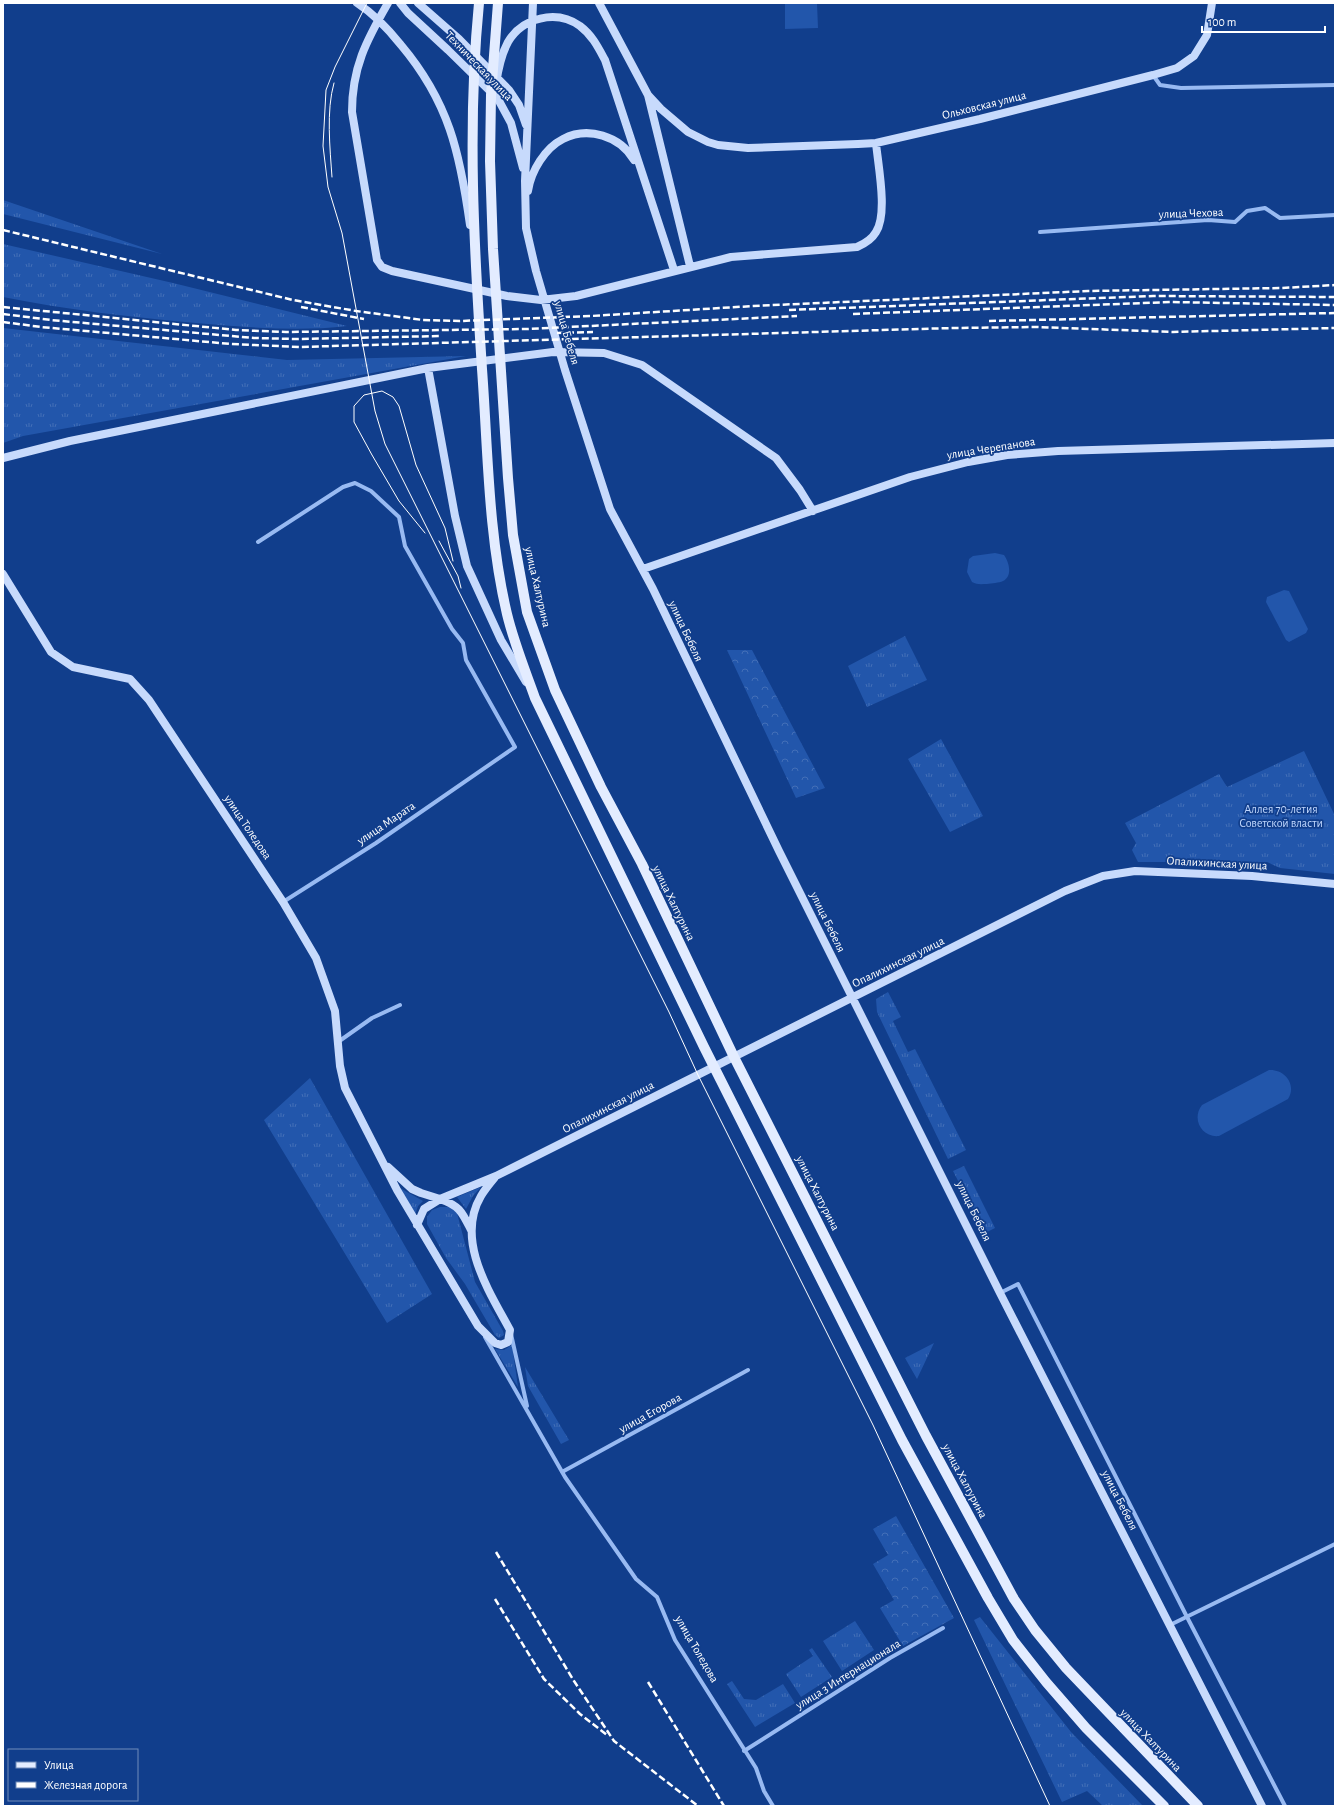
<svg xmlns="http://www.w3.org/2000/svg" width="1338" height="1809" viewBox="0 0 1338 1809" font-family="'Alegreya Sans',sans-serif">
	<defs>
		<pattern id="grass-tufts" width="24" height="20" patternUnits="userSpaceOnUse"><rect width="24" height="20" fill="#2256ab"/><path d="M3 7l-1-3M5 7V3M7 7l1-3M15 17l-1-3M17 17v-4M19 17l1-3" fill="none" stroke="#436fb8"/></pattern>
		<pattern id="forest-crowns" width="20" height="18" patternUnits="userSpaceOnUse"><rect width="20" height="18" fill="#2256ab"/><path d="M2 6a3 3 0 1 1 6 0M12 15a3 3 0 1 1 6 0" fill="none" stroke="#436fb8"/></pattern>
	</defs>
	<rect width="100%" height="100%" fill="#113e8c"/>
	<path fill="url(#grass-tufts)" d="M3,200L162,254L3,214Z
		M3,244L173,283L347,326C297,332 246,327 196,323C131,317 67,310 3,297Z
		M3,328L287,360L466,356L23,436L3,443Z
		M905,636L927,680L867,707L848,666Z
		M941,739L983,816L950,832L908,759Z
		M1304,751L1335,816V874L1280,868L1267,862H1138L1132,850L1136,843L1125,823L1219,774L1227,787Z
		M888,992L901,1017L893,1021L908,1052L915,1049L966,1150L948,1159L877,1012L876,999Z
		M310,1078L432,1294L387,1323L264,1120Z
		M964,1166L995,1228L985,1233L953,1171Z
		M481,1187L473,1196L466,1209L457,1197Z
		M400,1188L423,1201L418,1206L415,1215Z
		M440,1207H451L457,1213L475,1282L503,1331L504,1335L499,1338L495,1335L465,1284L446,1258L427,1224V1217L432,1210Z
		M934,1343L917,1379L905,1358Z
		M512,1345L518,1387L495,1349L504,1350Z
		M525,1367L569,1440L561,1444L528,1386Z
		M980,1617L1071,1732L1143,1806H1103L1087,1791L1062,1802L974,1620Z
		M855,1621L874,1650L842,1671L823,1641Z
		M812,1648L832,1677L801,1697L786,1674L813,1656L809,1650Z
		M732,1681L744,1699L756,1700L783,1684L795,1703L755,1727L727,1684Z"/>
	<path fill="url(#forest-crowns)" d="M727,650H752L825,788L796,798Z
		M896,1516L954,1618L903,1646L880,1608L894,1600L873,1564L888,1555L873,1529Z"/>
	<path fill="#2256ab" d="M785,3H817L818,28L785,29Z
		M995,553L1004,555C1009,562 1013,576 1003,581C999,583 992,583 987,584C982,584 977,585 972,582L967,572L969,559L973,556Z
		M1284,590L1289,591L1308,629L1306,633L1289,642L1286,640L1266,602L1267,597Z
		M1269,1070C1285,1069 1297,1085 1288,1099L1219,1136C1202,1138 1191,1119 1202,1105Z"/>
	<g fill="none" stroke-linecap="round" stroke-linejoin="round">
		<path stroke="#98baf2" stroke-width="4" d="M1153,75L1160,85L1181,88L1335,85
			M1040,232L1208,220L1235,222L1247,211L1265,208L1280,218L1335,215
			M258,542L343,487L355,483L371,491L399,517L405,546L452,629L463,643L466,660L515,747L376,843L283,902
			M338,1042L372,1018L400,1005
			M1000,1293L1018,1284L1187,1617L1285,1806
			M511,1334L527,1406
			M485,1337L565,1477L636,1579L657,1597L675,1640L756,1768L764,1791L773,1806
			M562,1472L748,1370
			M1170,1625L1335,1544
			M744,1751L890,1658L943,1628"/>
		<path stroke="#c7dafc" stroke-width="8" d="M357,3C374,14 389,30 401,45C449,102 460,153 470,225
			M388,3C366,41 352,68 352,112L377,260L382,267L392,271L507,296L541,300L576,296L731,257L857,247C864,244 872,239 876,232C888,214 878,165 876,143
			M400,3L408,13L448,50L498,99L511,123L523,168
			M418,3L459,39L509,90L519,105L526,125
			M533,3L525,181L526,228L536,271L565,370L610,509L653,589L779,851L1000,1293L1262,1806
			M599,3L648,95L690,266
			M496,84C498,70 501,55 508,42C522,18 556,9 580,26C592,35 598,47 605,60L674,270
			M648,95L661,109L688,132L708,142L718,145L748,148L858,144L876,143L980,119L1153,75L1177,68L1194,56L1207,35L1212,3
			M528,191C531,171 545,148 563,139C588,126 620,136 634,160
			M428,368L455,516L467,566L501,640L526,682
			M3,458L70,441L428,368L553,352L604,353L642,365L776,458L800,490L813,511
			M643,569L910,477L968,462L1007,455L1058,451L1335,443
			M3,574L51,652L73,667L130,679L149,700L283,902L316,958L335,1011L340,1066L345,1088L397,1190L478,1326L495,1343L501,1345L508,1342L510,1330C489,1291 455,1240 481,1196C485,1189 491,1182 496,1176
			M388,1167L412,1189L421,1193L440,1199L496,1176L1065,891L1103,876L1135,871L1252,876L1335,884
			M417,1225L424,1209L440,1199C460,1206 462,1212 471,1230"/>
		<path stroke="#e3ecff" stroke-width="10" d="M479,3C467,126 474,246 482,369C488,450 488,534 507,614C514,643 525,670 535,698L704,1047L902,1440L988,1598L1013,1640L1046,1682L1086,1728L1164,1806
			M498,3L491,95L490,161L493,249L508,478L513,535L527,612L555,690L601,787L642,864L734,1057L926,1436L1014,1599L1035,1630L1066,1668L1198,1806"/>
		<path stroke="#fff" stroke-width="1" d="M367,3L335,67L326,90L323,146L328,187L342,233L375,411L385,444L669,1012L698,1075L873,1425L1050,1806
			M332,177C330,148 326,111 334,83
			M425,533L399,501L372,455L354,422V406L364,395L382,391L393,397L399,406L416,465L445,528L453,561
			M439,541L458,576L461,588"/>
		<path stroke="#fff" stroke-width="2.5" stroke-dasharray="7 3" stroke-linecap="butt" d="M3,230L293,300L356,311L423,320L460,321L591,316L753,306L1088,291L1282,288L1335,285
			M3,307L236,330L286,332L527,329L797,316
			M301,307L364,319
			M789,310L1153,296L1335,297
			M3,314L51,320L254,338L297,339L441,336
			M853,314L1170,302L1335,305
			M989,321L1335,313
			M3,322L41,327L231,344L299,347L953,328L1037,327L1173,332L1335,328
			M557,333L593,332
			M496,1552L574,1681L614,1741L698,1806
			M495,1599L544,1679L580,1714L607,1735
			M648,1682L724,1806"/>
	</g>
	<g text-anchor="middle" stroke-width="3.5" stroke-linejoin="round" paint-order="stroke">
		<g font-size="12" fill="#fff" stroke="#113e8c">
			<text transform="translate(479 66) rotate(46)" y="4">Техническая улица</text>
			<text transform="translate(984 105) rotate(-14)" y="4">Ольховская улица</text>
			<text transform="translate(1191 213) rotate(-2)" y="4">улица Чехова</text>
			<text transform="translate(567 333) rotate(74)" y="4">улица Бебеля</text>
			<text transform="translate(991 448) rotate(-9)" y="4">улица Черепанова</text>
			<text transform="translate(538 587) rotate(77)" y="4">улица Халтурина</text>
			<text transform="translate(686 631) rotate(65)" y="4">улица Бебеля</text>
			<text transform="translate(386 823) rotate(-34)" y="4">улица Марата</text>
			<text transform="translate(248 827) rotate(56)" y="4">улица Толедова</text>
			<text transform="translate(1217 863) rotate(3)" y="4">Опалихинская улица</text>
			<text transform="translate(674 903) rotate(64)" y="4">улица Халтурина</text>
			<text transform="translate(828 922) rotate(64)" y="4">улица Бебеля</text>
			<text transform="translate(898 962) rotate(-26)" y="4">Опалихинская улица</text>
			<text transform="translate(608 1107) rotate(-27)" y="4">Опалихинская улица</text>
			<text transform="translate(818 1193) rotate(63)" y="4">улица Халтурина</text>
			<text transform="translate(974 1211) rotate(64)" y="4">улица Бебеля</text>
			<text transform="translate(650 1413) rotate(-29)" y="4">улица Егорова</text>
			<text transform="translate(965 1481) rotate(62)" y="4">улица Халтурина</text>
			<text transform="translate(1120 1500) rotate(63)" y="4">улица Бебеля</text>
			<text transform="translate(697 1649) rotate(60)" y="4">улица Толедова</text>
			<text transform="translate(848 1674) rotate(-32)" y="4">улица 3 Интернационала</text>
			<text transform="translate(1151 1740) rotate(46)" y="4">улица Халтурина</text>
		</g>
		<g font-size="12" fill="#bfd6fd" stroke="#113e8c">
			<text x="1281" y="813">Аллея 70-летия<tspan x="1281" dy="14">Советской власти</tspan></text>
		</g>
	</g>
	<rect width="1338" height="1809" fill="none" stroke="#ffffff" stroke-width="8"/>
	<rect x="8" y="1749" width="130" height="52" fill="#113e8c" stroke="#708bba"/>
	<rect x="16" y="1762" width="20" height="6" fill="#e3ecff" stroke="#708bba"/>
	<text x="44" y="1769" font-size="12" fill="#ffffff">Улица</text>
	<rect x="16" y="1782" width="20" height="6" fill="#ffffff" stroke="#708bba"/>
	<text x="44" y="1789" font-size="12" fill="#ffffff">Железная дорога</text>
	<path d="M1202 26v6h123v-6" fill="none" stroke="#ffffff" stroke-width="2"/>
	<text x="1208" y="26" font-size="12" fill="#ffffff" stroke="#113e8c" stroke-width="3" paint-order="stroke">100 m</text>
</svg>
